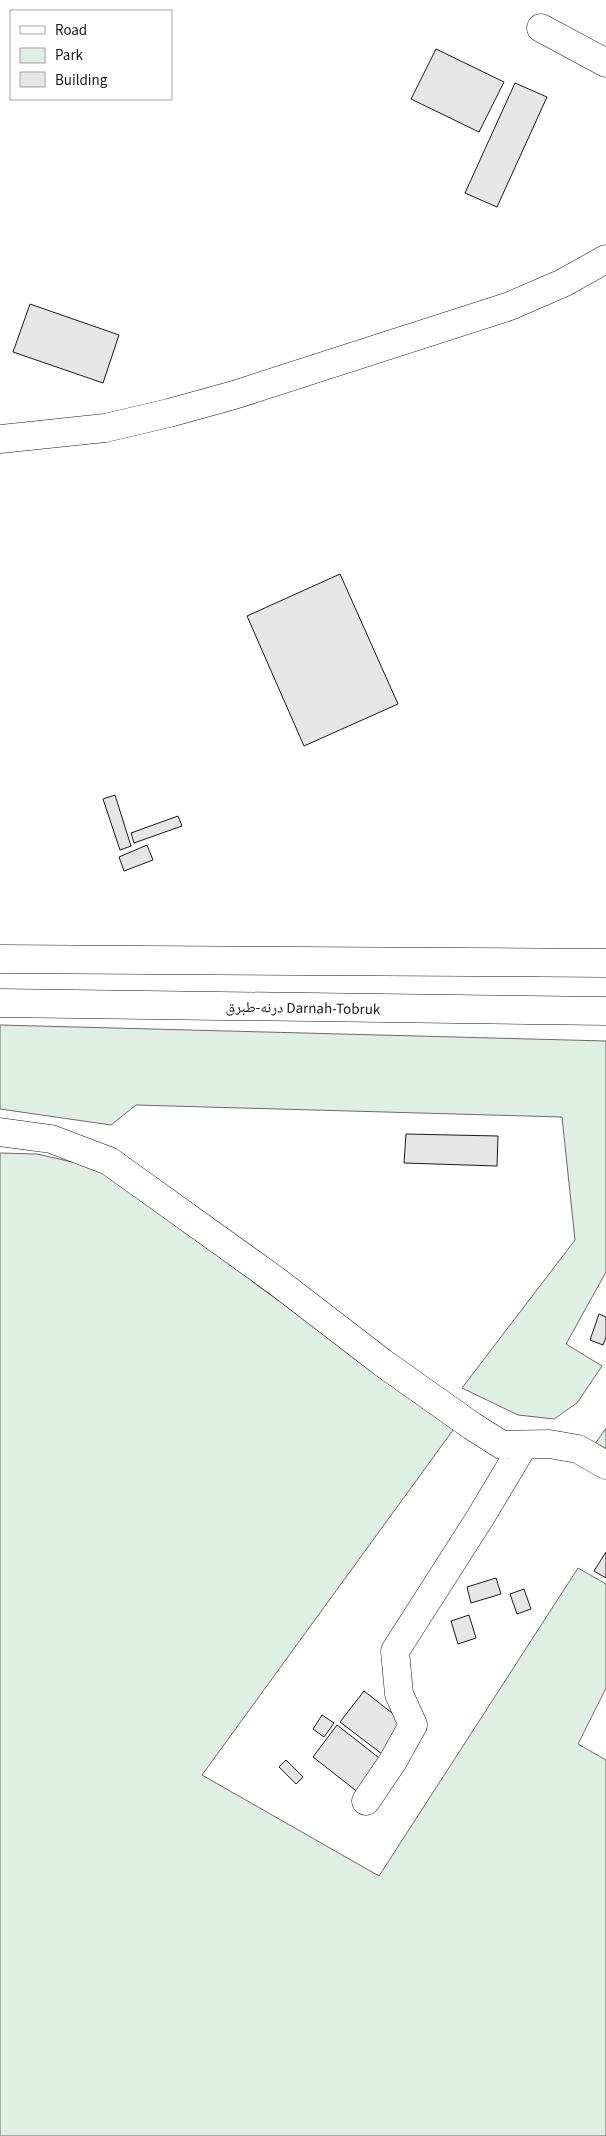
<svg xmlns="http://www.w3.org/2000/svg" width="606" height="2136" viewBox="0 0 606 2136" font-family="'Source Sans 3','Noto Naskh Arabic',sans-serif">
	<rect width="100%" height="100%" fill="#fff"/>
	<path fill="#e0efe3" stroke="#6a6a6a" d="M0,1025L606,1041V1272L566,1344L602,1366L577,1403L554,1419L518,1415L462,1388L575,1240L562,1117L136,1105L111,1125L0,1109Z
		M0,1153L37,1154L90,1166L153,1196L258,1286L456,1426L202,1775L379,1876L578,1568L606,1584V1688L578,1744L606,1760V2136H0Z
		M606,1428V1450L595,1444Z"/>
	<path fill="#e6e6e6" stroke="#1a1a1a" d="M436,49L504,82L479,132L411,99Z
		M515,83L547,97L497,207L465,193Z
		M30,304L119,335L103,383L13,352Z
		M340,574L398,704L304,746L247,616Z
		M115,795L131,846L120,850L103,799Z
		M178,816L182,826L134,843L131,833Z
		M147,845L153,860L124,871L119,857Z
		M406,1134L498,1136L497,1166L404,1163Z
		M599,1314L606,1317V1337L603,1345L590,1340Z
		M606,1552V1578L594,1571Z
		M496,1578L501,1594L471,1603L467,1587Z
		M524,1589L531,1609L517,1614L510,1594Z
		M469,1615L476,1638L458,1644L451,1621Z
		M364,1691L406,1724L382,1754L340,1722Z
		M322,1715L334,1723L324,1737L313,1729Z
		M337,1725L383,1761L359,1793L313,1757Z
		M286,1760L303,1777L296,1784L279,1767Z"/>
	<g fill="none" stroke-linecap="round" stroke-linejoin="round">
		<g stroke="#1a1a1a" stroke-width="29">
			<path id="minor" d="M541,28L606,63
				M0,439L105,428L169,413L234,395L510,306L563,283L606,259
				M0,1132L51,1139L109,1161L275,1280L383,1363L472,1426L502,1445L549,1444L578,1449L606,1465
				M366,1801L393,1761L413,1725L399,1694L395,1651L480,1518L523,1446"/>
		</g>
		<g stroke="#1a1a1a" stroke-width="29">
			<path id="highway" d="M0,959L606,963
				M0,1003L606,1011"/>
		</g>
		<use href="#minor" stroke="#fff" stroke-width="28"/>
		<use href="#highway" stroke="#fff" stroke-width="28"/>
	</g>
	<g text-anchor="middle" stroke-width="4" stroke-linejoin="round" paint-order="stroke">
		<g font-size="15" fill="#1a1a1a" stroke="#fff">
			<text transform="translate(303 1008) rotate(1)" y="5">درنه-طبرق Darnah-Tobruk</text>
		</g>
	</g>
	<rect x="10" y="10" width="162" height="90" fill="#ffffff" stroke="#a3a3a3"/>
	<rect x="20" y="26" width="25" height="8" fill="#ffffff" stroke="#a3a3a3"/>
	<text x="55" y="35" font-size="15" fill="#1a1a1a">Road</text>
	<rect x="20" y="48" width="25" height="15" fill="#e0efe3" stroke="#a3a3a3"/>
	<text x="55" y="60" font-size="15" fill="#1a1a1a">Park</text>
	<rect x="20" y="72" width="25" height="15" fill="#e6e6e6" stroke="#a3a3a3"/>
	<text x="55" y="85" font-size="15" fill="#1a1a1a">Building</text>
</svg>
